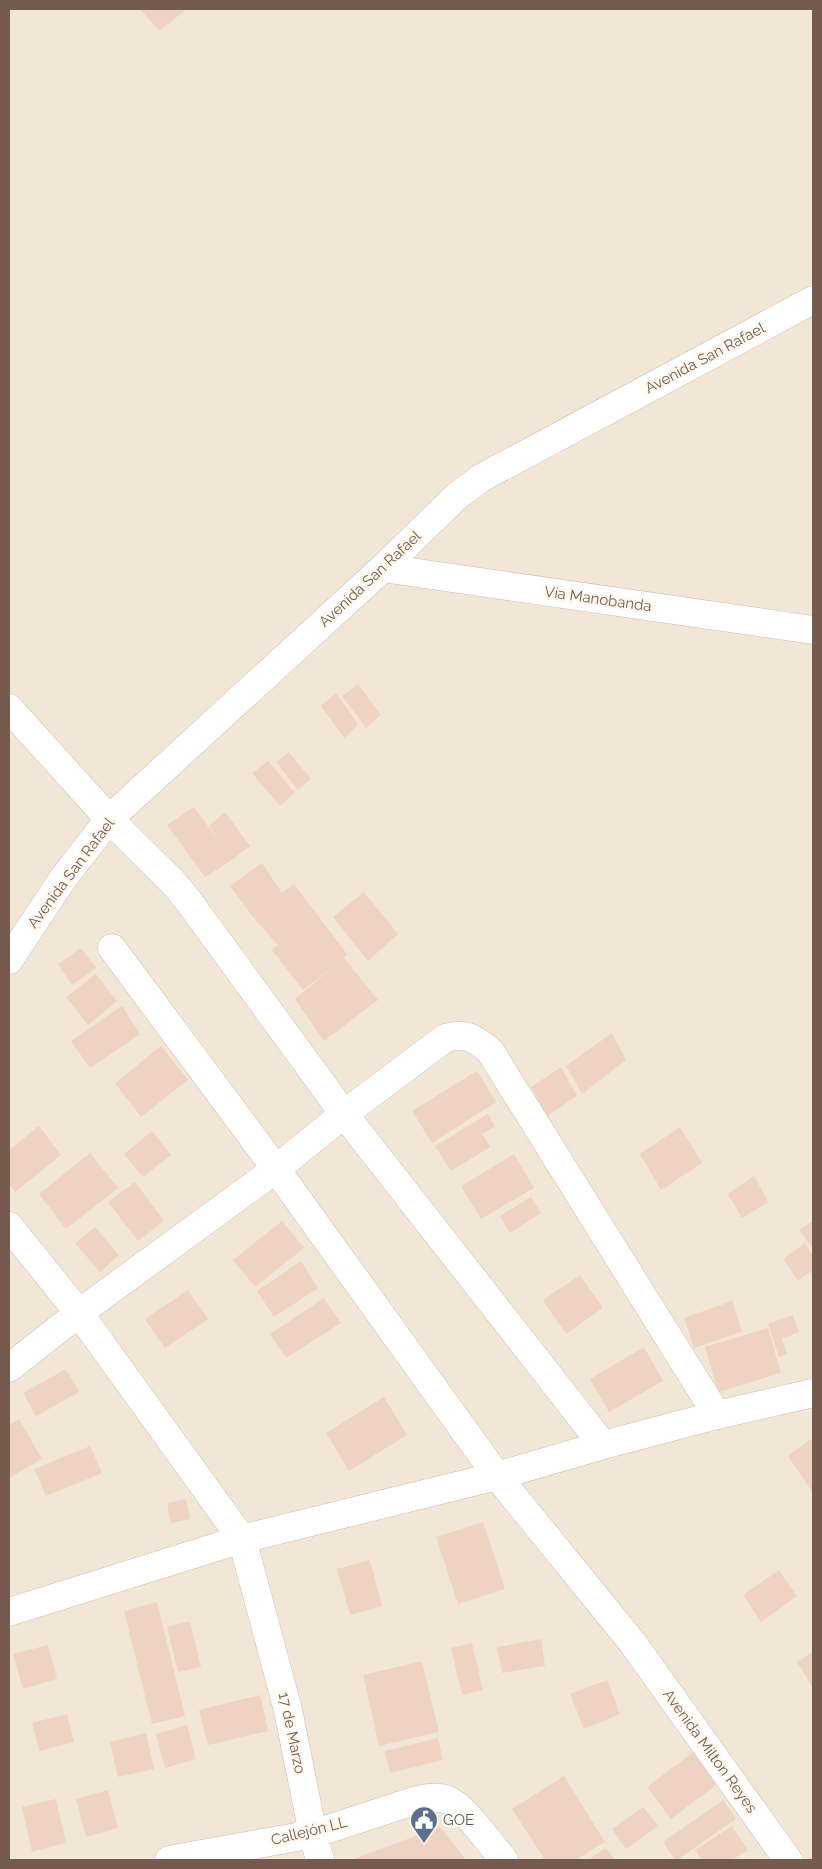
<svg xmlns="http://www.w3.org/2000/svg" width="822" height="1869" viewBox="0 0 822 1869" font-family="Raleway,sans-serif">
	<rect width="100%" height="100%" fill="#fbf4e9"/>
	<path fill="#f2e6d7" d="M9,9H813V1860H9Z"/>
	<path fill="#efd3c2" d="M140,9H187L159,31Z
		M358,684L381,715L366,728L342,696Z
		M336,693L358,724L344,738L321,706Z
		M289,752L311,779L298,790L276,762Z
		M268,761L295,793L280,806L252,773Z
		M194,807L223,847L209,826L225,812L250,846L232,860L205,877L167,825Z
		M262,863L282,893L294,884L347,954L344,958L378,1000L324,1041L295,999L333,967L303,990L272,950L278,945L253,917L230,886Z
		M364,892L398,934L368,961L333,917Z
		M81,948L96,968L72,985L58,964Z
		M96,974L117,1001L88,1025L66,997Z
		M122,1006L140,1034L90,1068L71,1041Z
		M612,1033L626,1060L582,1094L566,1066Z
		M161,1046L188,1080L141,1117L115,1083Z
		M561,1067L577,1096L547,1116L531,1087Z
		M477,1071L496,1102L432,1143L412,1111Z
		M488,1114L495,1126L482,1134L490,1147L451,1171L435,1146Z
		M39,1126L61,1155L15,1192L9,1184V1150Z
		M680,1127L702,1163L661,1190L640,1154Z
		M152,1131L171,1155L143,1177L124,1154Z
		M90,1153L118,1188L66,1229L39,1194Z
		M514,1154L534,1188L481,1219L461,1186Z
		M754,1176L768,1202L742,1218L728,1194Z
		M135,1182L164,1221L138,1241L108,1202Z
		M531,1197L541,1213L510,1233L500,1216Z
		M282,1221L304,1248L255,1287L233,1260Z
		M813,1221V1249L799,1230Z
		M95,1227L119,1255L100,1272L75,1243Z
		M805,1243L813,1256V1270L798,1281L783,1259Z
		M301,1261L318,1288L274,1317L257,1291Z
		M580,1275L603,1308L566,1334L543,1300Z
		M188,1290L208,1319L165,1348L145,1319Z
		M324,1298L341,1323L286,1358L270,1334Z
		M732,1301L742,1332L694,1348L684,1318Z
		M793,1315L799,1332L782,1339L787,1354L779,1357L768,1324Z
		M768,1328L781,1373L718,1392L705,1347Z
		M644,1347L663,1381L609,1412L590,1379Z
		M66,1369L79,1392L36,1416L23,1393Z
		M384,1397L407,1435L349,1471L326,1433Z
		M19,1419L42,1459L9,1478V1425Z
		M811,1439L813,1443V1493L788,1456Z
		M90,1446L102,1473L46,1496L34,1469Z
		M186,1499L190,1519L171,1523L167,1503Z
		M483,1522L505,1589L458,1604L436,1537Z
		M370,1560L382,1606L350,1615L337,1569Z
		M779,1570L797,1596L761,1622L743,1595Z
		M157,1602L185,1716L152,1724L124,1611Z
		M190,1621L201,1667L178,1672L167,1627Z
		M541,1639L545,1666L502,1673L497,1647Z
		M472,1643L483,1690L462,1695L451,1648Z
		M48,1645L57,1679L23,1689L13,1654Z
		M813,1652V1688L797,1662Z
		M422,1661L439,1732L379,1746L363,1675Z
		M607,1680L620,1714L584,1729L570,1694Z
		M260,1695L268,1731L208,1745L199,1710Z
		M67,1714L74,1742L39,1751L32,1723Z
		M187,1725L196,1759L165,1768L156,1734Z
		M146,1733L154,1769L118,1777L110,1742Z
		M438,1738L443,1760L390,1773L385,1751Z
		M696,1750L720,1782L671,1819L647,1787Z
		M564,1776L605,1842L576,1860H545L512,1809Z
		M108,1790L118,1828L86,1837L76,1799Z
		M56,1799L66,1843L32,1852L22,1807Z
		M723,1800L736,1819L677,1860H675L663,1842Z
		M643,1807L658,1826L626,1849L612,1829Z
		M732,1826L748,1850L732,1860H702L695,1850Z
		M440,1827L466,1860H351Z
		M606,1848L615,1860H588Z"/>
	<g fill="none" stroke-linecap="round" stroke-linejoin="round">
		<g stroke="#cdbcaf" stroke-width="29">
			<path id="minor" d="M383,568L813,630
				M9,708L109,819L172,881L187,899L344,1114L603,1445
				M112,948L276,1169L497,1476L632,1642L788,1860
				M9,960L62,880L109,819L383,568L457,496L481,478L813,300
				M9,1226L79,1313L276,1169L344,1114L445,1038C466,1032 474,1038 490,1051L717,1415
				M9,1368L79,1313L242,1539L9,1612
				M169,1860L313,1834L417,1800C427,1798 438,1796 448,1800C466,1808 490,1844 504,1860
				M320,1860L313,1834L288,1710L242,1539L497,1476L603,1445L717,1415L813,1393"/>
		</g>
		<use href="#minor" stroke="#fff" stroke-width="28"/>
	</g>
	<defs>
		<g id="civic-pin" transform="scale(1.4375)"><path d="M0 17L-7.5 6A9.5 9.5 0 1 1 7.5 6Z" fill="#5c6f8a" stroke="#fef8ef"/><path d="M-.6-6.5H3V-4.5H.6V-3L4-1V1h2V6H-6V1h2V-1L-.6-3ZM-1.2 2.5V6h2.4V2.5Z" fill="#fff"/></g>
	</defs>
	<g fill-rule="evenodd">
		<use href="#civic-pin" x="424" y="1820"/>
	</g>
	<g text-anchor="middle" stroke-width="5" stroke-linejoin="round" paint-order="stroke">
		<g font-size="15" fill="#745b4e" stroke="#fef8ef">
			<text transform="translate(705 358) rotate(-28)" y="5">Avenida San Rafael</text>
			<text transform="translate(370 579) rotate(-43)" y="5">Avenida San Rafael</text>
			<text transform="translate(598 599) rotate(8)" y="5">Vía Manobanda</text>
			<text transform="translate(71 873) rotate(-53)" y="5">Avenida San Rafael</text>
			<text transform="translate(292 1733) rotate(78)" y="5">17 de Marzo</text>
			<text transform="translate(710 1751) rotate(54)" y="5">Avenida Milton Reyes</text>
			<text transform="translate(309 1831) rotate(-14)" y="5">Callejón LL</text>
		</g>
		<g font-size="15" fill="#4e5e75" stroke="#fef8ef" text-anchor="start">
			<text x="443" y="1825">GOE</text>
		</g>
	</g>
	<rect width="822" height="1869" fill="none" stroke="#745b4e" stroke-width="20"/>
</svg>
